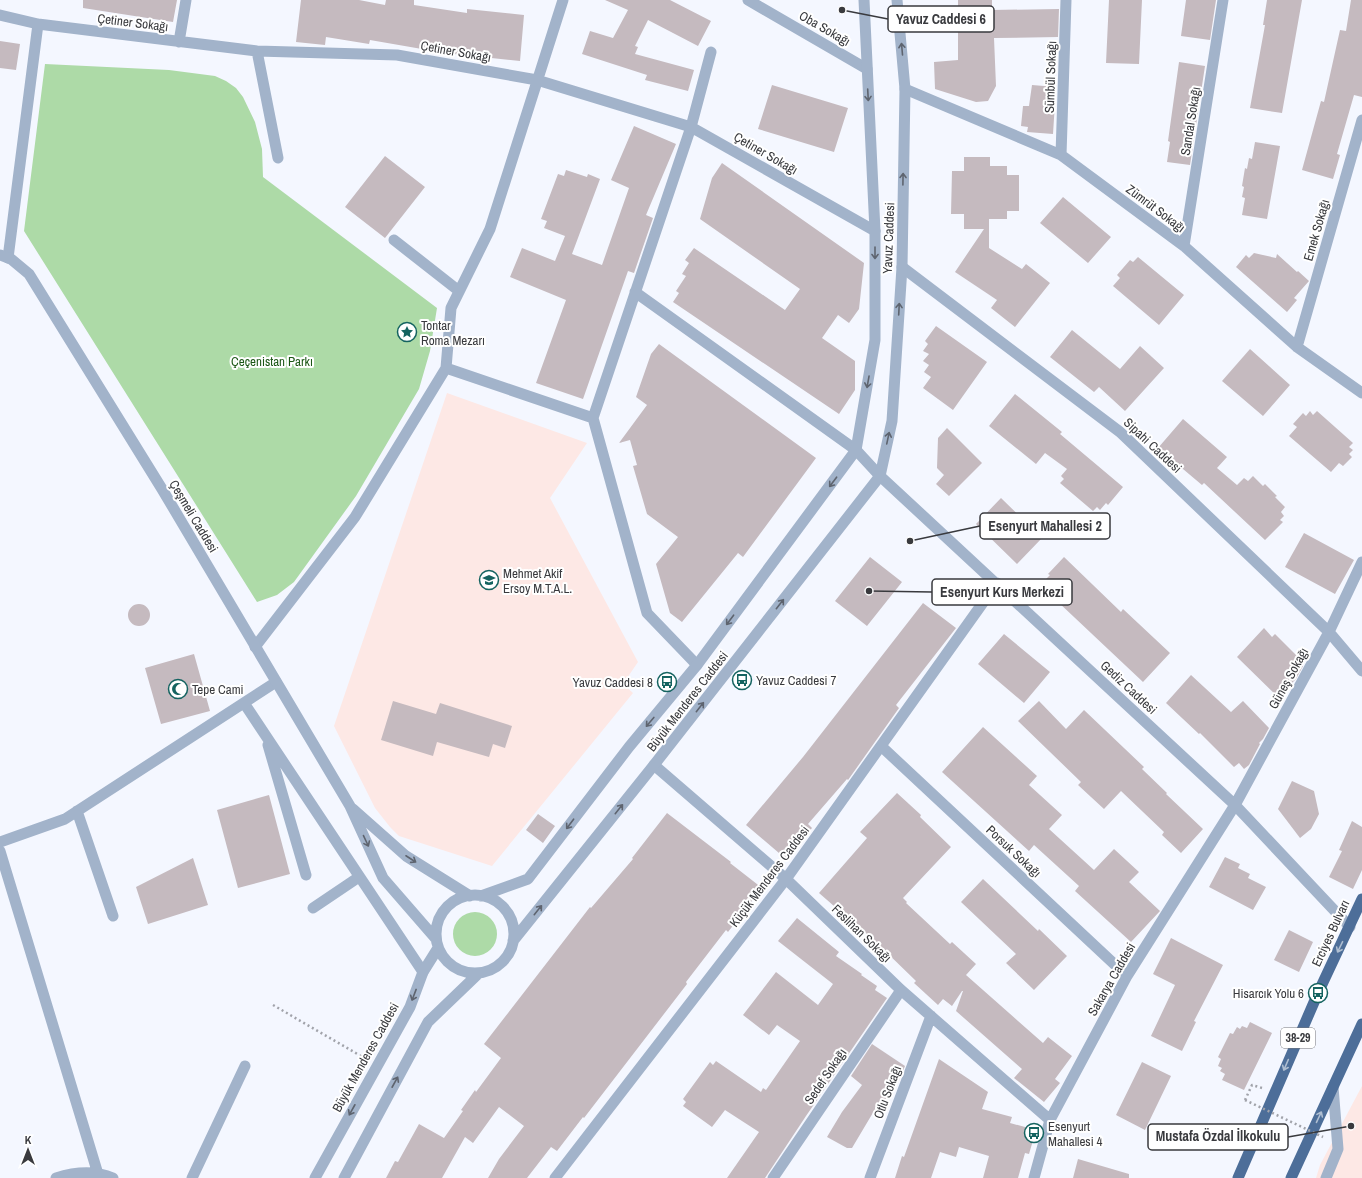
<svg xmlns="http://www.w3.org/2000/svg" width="1362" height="1178" viewBox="0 0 1362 1178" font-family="'Archivo Narrow',sans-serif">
	<rect width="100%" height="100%" fill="#f4f7ff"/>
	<path fill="#fde8e5" d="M447,393L587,443L550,498L638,662L623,684L633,693L492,866L399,836L390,827L375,808L334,726Z
		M1362,1086V1178H1316L1320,1165Z"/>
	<path fill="#addaa7" d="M45,64L169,70L215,76L226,81L236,88L243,97L255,122L262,149L263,177L437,308L430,351L419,389L356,496L294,582L277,595L257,602L24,231Z
		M453 934a22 22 0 1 1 44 0a22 22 0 1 1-44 0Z"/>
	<path fill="#c5babf" d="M83,0H177L173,22L83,8Z
		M301,0H359L385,5L386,0H414V5L467,13V9L524,15L520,61L445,53L370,40L369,44L326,37L325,45L296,42Z
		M605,0H670L711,21L698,46L648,20L635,46L638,47L635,54L694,70L688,91L645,80L647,75L582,54L590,31L613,38L628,10Z
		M958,0H992V10L1059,9L1058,37L994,38L996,86L988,101L976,102L935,89L934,62L958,60Z
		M1109,0H1142L1139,64L1106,63Z
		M1186,0H1216L1210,40L1181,36Z
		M1267,0H1302L1282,113L1250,108L1265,25H1263Z
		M1351,0H1362V97L1354,95L1337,154L1340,155L1333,179L1302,170L1321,101L1324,102L1340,30L1346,31Z
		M0,41L20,44L16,70L0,68Z
		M1179,62L1205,66L1190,165L1167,162L1170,142L1168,141Z
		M772,85L848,108L834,152L758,129Z
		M1032,85L1056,87L1053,134L1027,132L1028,127L1021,126L1023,106H1029Z
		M634,126L676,144L646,215L653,218L634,273L628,271L583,399L536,383L566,300L510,277L522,248L555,261L565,236L544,228L547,221L541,219L558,174L564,176L566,170L587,177L588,174L600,179L572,254L602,265L629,188L611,180Z
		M1255,142L1280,146L1267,219L1242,215L1245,198L1242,197L1244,187L1242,186L1245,168L1247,169L1249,158L1252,159Z
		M385,156L425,187L385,238L345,207Z
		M964,157H990V166H1007V175H1019V211H1007V219H989V248L1022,269L1026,264L1050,283L1015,327L991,308L997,300L955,272L984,229H964V214H951L952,171H964Z
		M722,163L864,263L859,309L849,323L838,315L822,338L855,361V390L839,414L673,302L679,293L676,291L686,276L682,274L689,263L685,260L694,248L785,310L800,289L700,219L712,178Z
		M1063,197L1111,237L1088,263L1040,223Z
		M1254,253L1276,258L1277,254L1297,272L1298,271L1309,281L1294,298L1297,300L1287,312L1236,267L1246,255L1249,258Z
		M1138,257L1184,295L1159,325L1113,286L1120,278L1117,275L1130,260L1133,262Z
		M936,326L987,362L953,410L923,388L931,377L924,372L929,365L923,361L929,354L923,351L928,344L925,341Z
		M1072,330L1120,369L1140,346L1164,368L1125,411L1099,387L1094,392L1050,357Z
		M659,344L816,458L743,557L738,553L682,622L670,613L656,564L678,537L647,514L633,466L637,465L630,440L619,443L647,405L636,397L651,354Z
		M1250,349L1290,385L1263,416L1222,381Z
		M1015,394L1062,432L1060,434L1123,487L1108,505L1106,503L1100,510L1097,507L1093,511L1060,483L1064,479L1061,476L1067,469L1045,453L1036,464L989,426Z
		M1310,411L1313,415L1317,411L1353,443L1349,447L1353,450L1349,454L1352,457L1343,466L1339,463L1331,472L1289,436L1297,427L1293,424L1303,413L1306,416Z
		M1183,419L1227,457L1217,468L1237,485L1244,478L1248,481L1253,476L1263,486L1265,484L1277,496L1275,497L1285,507L1281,512L1284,516L1280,520L1283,522L1265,540L1204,483L1202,485L1158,448Z
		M947,428L982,463L949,496L936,484L944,475L937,468L938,438Z
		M1001,498L1042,538L1017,564L976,524Z
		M1304,533L1354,560L1335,594L1285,567Z
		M870,557L902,582L867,626L835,601Z
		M1064,557L1121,612L1123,609L1170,653L1143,682L1040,585L1050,575L1048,574Z
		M923,603L956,628L896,705L899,708L848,780L847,779L808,824L812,828L786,859L746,825L803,757Z
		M128 615a11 11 0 1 1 22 0a11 11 0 1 1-22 0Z
		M1264,628L1272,637L1275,634L1299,658L1297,660L1303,666L1296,679L1278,697L1237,657Z
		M1004,634L1050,672L1024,703L978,664Z
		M194,654L210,711L161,724L145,668Z
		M1191,675L1231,712L1243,701L1269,728L1263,739L1259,743L1260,744L1249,765L1244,769L1239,763L1234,767L1200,733L1199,734L1166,703Z
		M393,701L436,714L440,703L512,726L505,748L493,744L489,757L437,742L433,756L381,740Z
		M1039,701L1066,729L1084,710L1144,767L1142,769L1167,793L1166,794L1203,829L1181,853L1162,835L1164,832L1121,791L1104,809L1078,785L1081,782L1018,721Z
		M983,727L1037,776L1029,785L1062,815L1049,829L1094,870L1114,849L1139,872L1129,882L1160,911L1131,942L1075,891L1079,886L1034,845L1029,851L942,772Z
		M1292,781L1314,791L1319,814L1311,829L1300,838L1278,809Z
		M897,793L921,815L920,817L951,847L903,898L907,902L906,903L950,944L952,942L976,964L966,975L1043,1043L1048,1037L1072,1056L1055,1079L1060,1083L1044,1102L1014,1078L1022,1069L956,1011L963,991H962L952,1006L943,999L938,1005L914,983L916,981L881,947L843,912L842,913L819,893L867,838L860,832Z
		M269,795L290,874L238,888L217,810Z
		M667,813L731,862L730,863L762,888L728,932L726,930L686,982L687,984L584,1118L583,1117L557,1151L551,1147L527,1178H488L499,1159L524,1126L499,1107L473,1143L465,1137L442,1178H386L395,1161L398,1162L419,1124L444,1138L463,1111L461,1110L475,1090L476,1092L501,1058L484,1044L590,907L591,908L633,859L632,858Z
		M538,814L555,826L543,843L526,830Z
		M1352,821L1362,827V870L1353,889L1329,877L1342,851L1339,850Z
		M1225,857L1240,864L1238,868L1250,874L1248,878L1266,887L1253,910L1209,887Z
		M193,858L208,905L148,924L136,887Z
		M983,879L1038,931L1039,929L1067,956L1034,990L1006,963L1016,954L961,902Z
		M797,918L839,952L836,956L862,974L861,975L877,986L875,990L887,998L806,1116L765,1178H727L759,1132L725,1110L712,1127L683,1106L686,1102L683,1099L710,1062L713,1065L716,1061L761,1092L763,1088L766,1090L800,1041L777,1025L769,1035L743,1015L776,972L818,1005L833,984L778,941Z
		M1289,930L1313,942L1299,972L1274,960Z
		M1171,938L1223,965L1194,1021L1196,1022L1182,1051L1151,1036L1175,985L1153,974Z
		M1250,1022L1272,1033L1244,1090L1222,1080L1225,1074L1220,1071L1222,1068L1218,1066L1221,1059L1218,1057L1230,1033L1233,1034L1237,1027L1240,1029L1242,1026L1247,1028Z
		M872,1044L905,1066L899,1080L876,1113L874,1111L852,1148H847L827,1137L842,1112L862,1085L851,1076Z
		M939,1059L988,1092L982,1109L1012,1117L1010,1123L1036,1130L1029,1154L1025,1153L1018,1178H983L989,1156L959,1147L956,1157L940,1152L931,1178H895L902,1156L904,1157Z
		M1142,1062L1171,1076L1145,1130L1116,1115Z
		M1078,1159L1129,1174V1178H1073Z"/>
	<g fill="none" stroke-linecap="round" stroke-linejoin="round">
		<path stroke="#a1a3aa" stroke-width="2.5" stroke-dasharray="2 3" stroke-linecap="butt" d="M273,1005L366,1059
			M1245,1100L1252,1085L1262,1088"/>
		<path stroke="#a2b3ca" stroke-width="11" d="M748,0L867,69
			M0,15L38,24L257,51L397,55L537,80L691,127L875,231
			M179,42L186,0
			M257,51L278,158
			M905,89L1061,155L1184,246L1297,347L1362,393
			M1061,155L1066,0
			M394,240L459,291
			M1184,246L1223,0
			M8,258L38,24
			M902,267L1120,432L1329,632L1362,671
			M635,292L856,450L880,476L1235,805L1350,927
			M1297,347L1362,120
			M446,368L593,418L647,613L697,665
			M593,418L691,127L711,52
			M255,647L355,517L446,368L451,308L490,229L563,0
			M244,703L423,972
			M268,745L306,875
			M881,746L1127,976
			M654,765L786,879L901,990L1050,1120
			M77,811L113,916
			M0,842L65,819L276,682
			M0,851L98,1174
			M313,908L359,877
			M56,1178C75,1172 94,1170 113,1178
			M192,1178L245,1066
			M555,1178L786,879L997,583
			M773,1178L901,990
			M870,1178L931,1016
			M1034,1178L1050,1120L1127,976L1235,805L1329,632L1362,562
			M1326,1178L1338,1149L1333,1087"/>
		<path stroke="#a2b3ca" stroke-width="11" d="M0,255L11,259L29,274L162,489L350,806L383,878L436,939
			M353,809L406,856L470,896
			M436 934a39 39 0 1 1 78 0a39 39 0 1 1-78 0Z
			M481,896L528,879L629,747L697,665L856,450L875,340V231L864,0
			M513,941L654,765L880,476L892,421L902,267L905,89L897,0
			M315,1178L410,1007L423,972L438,948
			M344,1178L428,1022L479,973"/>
		<path stroke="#4d6e99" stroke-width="11" d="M1238,1178L1318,993L1362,899
			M1291,1178L1362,1024"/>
		<path stroke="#a1a3aa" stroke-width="2.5" stroke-dasharray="2 3" stroke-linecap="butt" d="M1245,1100L1323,1137"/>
	</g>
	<defs><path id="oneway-shaft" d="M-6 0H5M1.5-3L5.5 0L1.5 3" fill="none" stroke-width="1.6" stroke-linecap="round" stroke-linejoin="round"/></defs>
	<g stroke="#5e646f">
		<use href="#oneway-shaft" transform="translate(902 49) rotate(-95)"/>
		<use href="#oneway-shaft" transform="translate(868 95) rotate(87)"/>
		<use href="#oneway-shaft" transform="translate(903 179) rotate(-89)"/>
		<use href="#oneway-shaft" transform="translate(875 253) rotate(90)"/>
		<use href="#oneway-shaft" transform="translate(899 309) rotate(-87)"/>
		<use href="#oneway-shaft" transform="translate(868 382) rotate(100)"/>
		<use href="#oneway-shaft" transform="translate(888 438) rotate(-78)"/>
		<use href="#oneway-shaft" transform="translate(833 482) rotate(127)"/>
		<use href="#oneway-shaft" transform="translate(780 604) rotate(-52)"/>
		<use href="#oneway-shaft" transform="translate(730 620) rotate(127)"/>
		<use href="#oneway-shaft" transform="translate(700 707) rotate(-52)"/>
		<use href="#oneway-shaft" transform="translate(650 722) rotate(130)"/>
		<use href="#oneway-shaft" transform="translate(619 809) rotate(-51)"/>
		<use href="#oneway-shaft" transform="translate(570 824) rotate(127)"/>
		<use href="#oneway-shaft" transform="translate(366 841) rotate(65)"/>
		<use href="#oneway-shaft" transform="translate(411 859) rotate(33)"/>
		<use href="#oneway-shaft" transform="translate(538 910) rotate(-51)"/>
		<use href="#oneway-shaft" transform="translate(414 995) rotate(111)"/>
		<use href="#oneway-shaft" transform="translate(395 1082) rotate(-61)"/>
		<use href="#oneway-shaft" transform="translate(352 1110) rotate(119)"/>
	</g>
	<g stroke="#afbed1">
		<use href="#oneway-shaft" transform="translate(1340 947) rotate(116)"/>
		<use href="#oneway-shaft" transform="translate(1286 1065) rotate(113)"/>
		<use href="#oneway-shaft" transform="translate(1319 1117) rotate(-65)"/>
	</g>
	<defs>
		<g id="sight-ring" transform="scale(1)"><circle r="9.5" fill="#fff" stroke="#146360" stroke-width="1.5"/><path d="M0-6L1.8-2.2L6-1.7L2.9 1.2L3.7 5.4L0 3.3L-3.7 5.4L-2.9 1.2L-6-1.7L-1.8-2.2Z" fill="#146360"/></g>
		<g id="school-ring" transform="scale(1)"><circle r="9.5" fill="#fff" stroke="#146360" stroke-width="1.5"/><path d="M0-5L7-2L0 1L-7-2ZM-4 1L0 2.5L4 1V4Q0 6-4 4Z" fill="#146360"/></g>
		<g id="bus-ring" transform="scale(1)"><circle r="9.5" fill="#fff" stroke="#146360" stroke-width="1.5"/><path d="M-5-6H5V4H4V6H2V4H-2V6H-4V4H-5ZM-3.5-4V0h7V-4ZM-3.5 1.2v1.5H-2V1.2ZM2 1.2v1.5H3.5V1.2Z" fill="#146360"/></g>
		<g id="mosque-ring" transform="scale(1)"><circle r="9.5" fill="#fff" stroke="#146360" stroke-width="1.5"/><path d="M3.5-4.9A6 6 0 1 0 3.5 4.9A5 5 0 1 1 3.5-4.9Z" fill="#146360"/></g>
	</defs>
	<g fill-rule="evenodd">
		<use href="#sight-ring" x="407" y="332"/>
		<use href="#school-ring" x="489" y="580"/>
		<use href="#bus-ring" x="742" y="680"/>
		<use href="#bus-ring" x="667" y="682"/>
		<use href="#mosque-ring" x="178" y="689"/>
		<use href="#bus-ring" x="1318" y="993"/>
		<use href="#bus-ring" x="1034" y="1133"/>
	</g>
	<g text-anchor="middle" stroke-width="4" stroke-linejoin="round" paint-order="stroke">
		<rect fill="#fff" stroke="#747578" stroke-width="1" x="1281" y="1028" width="34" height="20" rx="3"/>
		<g font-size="12" font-weight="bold" fill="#393a3e">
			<text x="1298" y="1042">38-29</text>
		</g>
		<g font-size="13" fill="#393a3e" stroke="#fff">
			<text transform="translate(133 22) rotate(7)" y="5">Çetiner Sokağı</text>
			<text transform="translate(825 28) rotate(30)" y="5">Oba Sokağı</text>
			<text transform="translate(456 51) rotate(10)" y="5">Çetiner Sokağı</text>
			<text transform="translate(1050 77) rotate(-88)" y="5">Sümbül Sokağı</text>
			<text transform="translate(1190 121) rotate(-81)" y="5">Sandal Sokağı</text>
			<text transform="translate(766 153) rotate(30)" y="5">Çetiner Sokağı</text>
			<text transform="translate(1156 208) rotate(37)" y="5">Zümrüt Sokağı</text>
			<text transform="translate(1316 230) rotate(-74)" y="5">Emek Sokağı</text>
			<text transform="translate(888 238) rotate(-88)" y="5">Yavuz Caddesi</text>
			<text transform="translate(1153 445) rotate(43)" y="5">Sipahi Caddesi</text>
			<text transform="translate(194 516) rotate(59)" y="5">Çeşmeli Caddesi</text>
			<text transform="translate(1288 678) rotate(-61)" y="5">Güneş Sokağı</text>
			<text transform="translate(1129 687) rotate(43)" y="5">Gediz Caddesi</text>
			<text transform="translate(687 701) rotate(-52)" y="5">Büyük Menderes Caddesi</text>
			<text transform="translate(1014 851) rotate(43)" y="5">Porsuk Sokağı</text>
			<text transform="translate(769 876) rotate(-53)" y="5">Küçük Menderes Caddesi</text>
			<text transform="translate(862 933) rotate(44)" y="5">Feslihan Sokağı</text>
			<text transform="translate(1330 933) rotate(-65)" y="5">Erciyes Bulvarı</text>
			<text transform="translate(1111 979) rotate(-60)" y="5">Sakarya Caddesi</text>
			<text transform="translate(365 1057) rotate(-61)" y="5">Büyük Menderes Caddesi</text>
			<text transform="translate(825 1076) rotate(-56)" y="5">Sedef Sokağı</text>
			<text transform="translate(887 1092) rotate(-69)" y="5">Otlu Sokağı</text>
		</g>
		<g font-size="13" fill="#393a3e" stroke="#fff" text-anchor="start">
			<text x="421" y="330">Tontar<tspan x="421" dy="15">Roma Mezarı</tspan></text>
			<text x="503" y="578">Mehmet Akif<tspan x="503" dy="15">Ersoy M.T.A.L.</tspan></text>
			<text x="756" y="685">Yavuz Caddesi 7</text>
			<text x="653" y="687" text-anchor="end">Yavuz Caddesi 8</text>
			<text x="192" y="694">Tepe Cami</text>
			<text x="1304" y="998" text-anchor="end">Hisarcık Yolu 6</text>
			<text x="1048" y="1131">Esenyurt<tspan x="1048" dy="15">Mahallesi 4</tspan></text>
		</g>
		<g font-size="13" fill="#1c5716" stroke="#fff">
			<text x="272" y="366">Çeçenistan Parkı</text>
		</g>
	</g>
	<path fill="none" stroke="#393a3e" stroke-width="1.5" d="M842 10L888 19M910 541L980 526M869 591L932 592M1351 1126L1288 1137"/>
	<g fill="#393a3e" stroke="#fff" stroke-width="1.5">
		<circle cx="842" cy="10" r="4"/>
		<circle cx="910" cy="541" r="4"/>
		<circle cx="869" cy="591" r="4"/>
		<circle cx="1351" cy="1126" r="4"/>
	</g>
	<g fill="#fff" stroke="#393a3e" stroke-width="1.5">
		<rect x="888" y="6" width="106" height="26" rx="4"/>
		<rect x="980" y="513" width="130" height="26" rx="4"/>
		<rect x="932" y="579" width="140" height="26" rx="4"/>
		<rect x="1148" y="1124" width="140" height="26" rx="4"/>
	</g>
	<g font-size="14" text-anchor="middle" font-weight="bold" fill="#393a3e">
		<text x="941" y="24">Yavuz Caddesi 6</text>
		<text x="1045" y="531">Esenyurt Mahallesi 2</text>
		<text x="1002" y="597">Esenyurt Kurs Merkezi</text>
		<text x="1218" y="1141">Mustafa Özdal İlkokulu</text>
	</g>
	<g transform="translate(28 1150)" stroke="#ffffff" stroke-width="3" paint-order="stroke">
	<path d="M0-3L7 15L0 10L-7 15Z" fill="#393a3e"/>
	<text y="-6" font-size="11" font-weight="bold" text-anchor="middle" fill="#393a3e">K</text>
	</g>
</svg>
